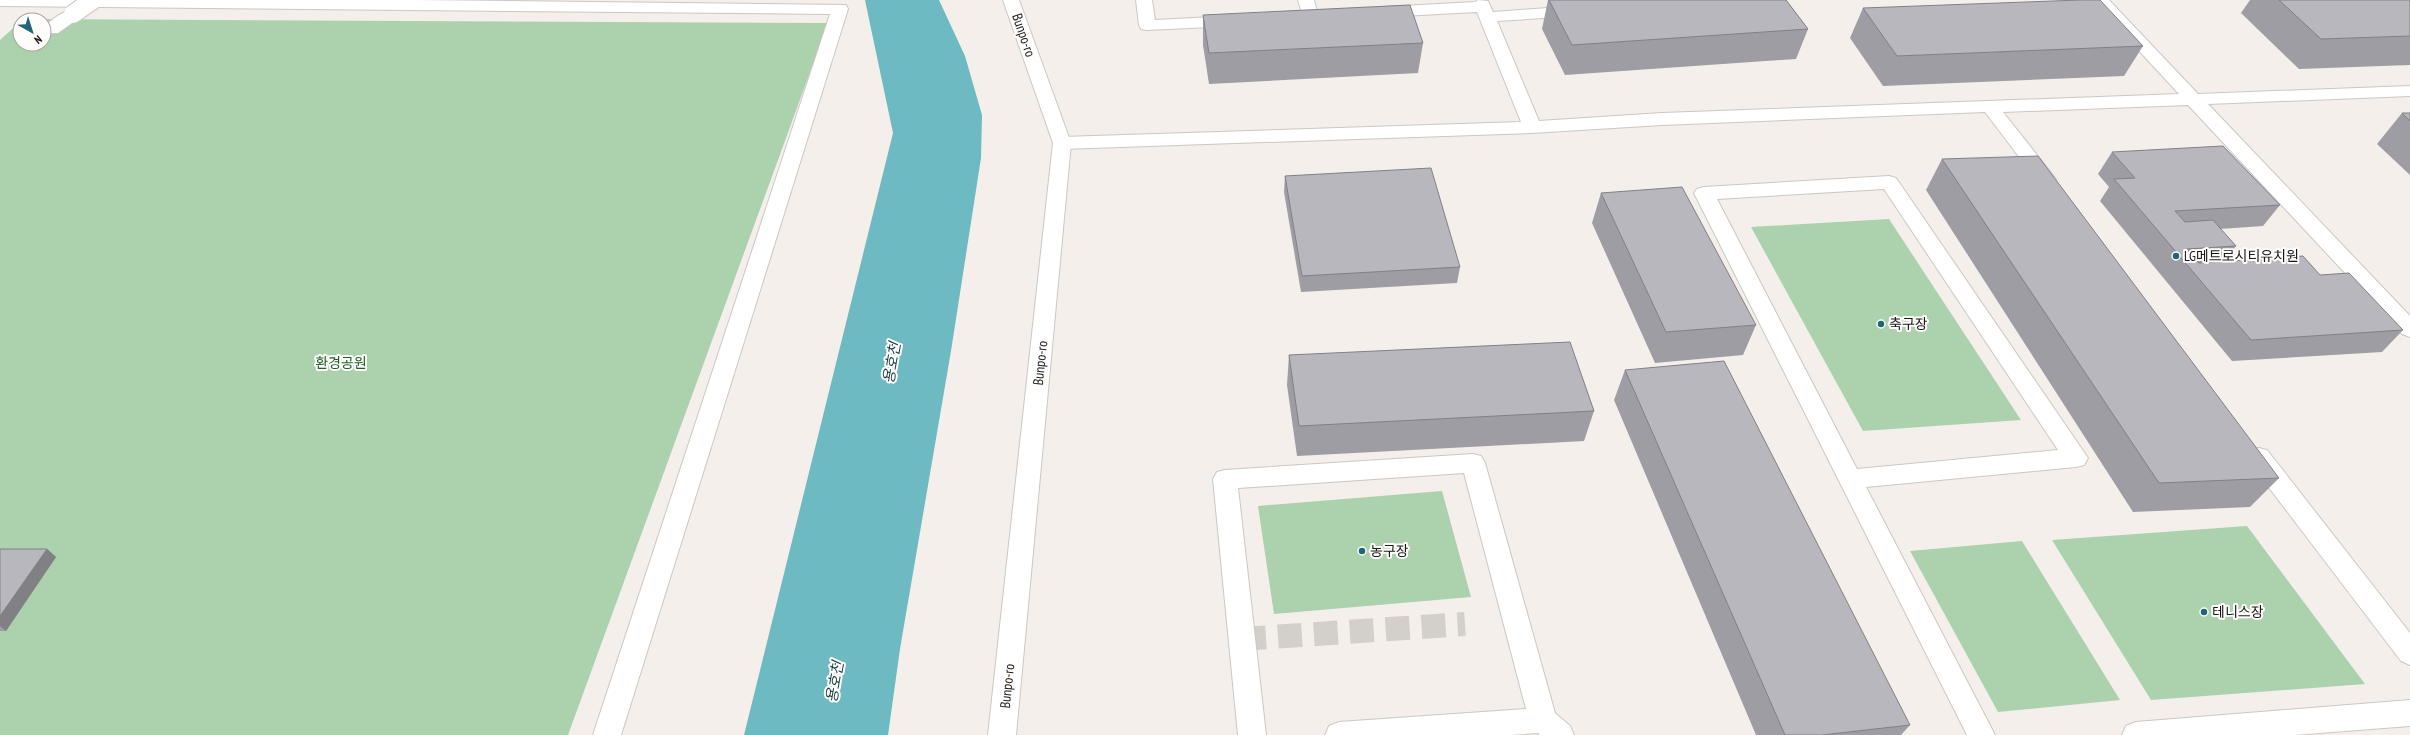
<svg xmlns="http://www.w3.org/2000/svg" width="2410" height="735" viewBox="0 0 2410 735" font-family="'PT Sans Narrow','Noto Sans KR',sans-serif">
	<rect width="100%" height="100%" fill="#f4efea"/>
	<path fill="#acd1ad" d="M23,19L828,23L568,735H0V40L20,22V44H44V20Z
		M1889,219L2021,420L1863,431L1751,227Z
		M1442,491L1471,597L1274,614L1258,506Z
		M2247,526L2365,684L2151,700L2052,540Z
		M2022,541L2120,700L1998,712L1910,551Z"/>
	<path fill="#6dbac2" d="M865,0H939L965,56L982,115L981,158L951,351L900,649L888,735H744L893,133Z"/>
	<g fill="none" stroke-linecap="round" stroke-linejoin="round">
		<path stroke="#d3cfca" stroke-width="24" stroke-dasharray="24 12" stroke-linecap="butt" d="M1242,639L1465,624"/>
		<g stroke="#ccc7c2" stroke-width="2">
			<path id="minor" d="M0,0H415L846,5L848,9L621,735H593L830,14L0,6Z
				M1136,0H1152L1155,20L1233,16L1239,17L1241,21L1239,25L1233,26L1147,30L1141,29L1139,25Z
				M1298,0H1314L1318,16L1316,20H1304Z
				M1478,0L1488,1L1493,12L1575,6L1581,7L1583,11L1581,15L1575,16L1497,21L1539,121L1662,113L2179,94L2092,0H2109L2198,94L2410,86V96L2208,104L2410,316V337L2402,334L2188,105L2003,112L2056,179L2053,183L2046,185L2039,183L1985,112L1662,125L1532,133L1062,149L1055,147L1053,143L1055,139L1062,137L1521,122L1477,12L1383,17L1377,16L1375,12L1377,8L1383,7L1475,2Z
				M73,9L79,10L81,14L79,18L58,33H46L44,30C47,21 64,11 73,9Z
				M1889,176L1896,178L2088,458L2084,465L2076,467L1866,487L1995,735H1967L1694,193L1697,189L1704,187ZM1884,189L2058,450L1857,469L1717,199Z
				M2259,448L2267,450L2410,633V665L2401,661L2251,464L2247,457L2251,450Z
				M1473,454L1481,456L1485,463L1555,713L1570,726L1574,735H1540L1538,733L1511,735H1325L1329,726L1339,722L1526,709L1464,473L1238,488L1266,735H1238L1213,479L1217,472L1225,470Z
				M2410,700V726L2294,735H2122L2126,726L2136,722Z"/>
		</g>
		<g stroke="#ccc7c2" stroke-width="2">
			<path id="major" d="M1003,0H1019L1071,143L1016,735H988L1053,143Z"/>
		</g>
		<use href="#minor" fill="#fff" fill-rule="evenodd"/>
		<use href="#major" fill="#fff" fill-rule="evenodd"/>
		<g stroke="#ccc7c2" stroke-width="20" stroke-linecap="butt">
			<path id="minor-bridge" d="M73,14L93,0"/>
		</g>
		<use href="#minor-bridge" stroke="#fff" stroke-width="18"/>
	</g>
	<path fill="#9e9da3" d="M1548,0H1786L1808,29L1796,59L1565,75L1542,29Z
		M2250,0H2410V65L2299,69L2241,13Z
		M1863,8L2143,46L2124,76L1883,86L1850,38Z
		M1203,15L1423,43L1418,73L1209,84L1203,45Z
		M2402,113H2410V175L2377,144Z
		M2112,152L2280,205L2263,226L2220,229L2236,246L2223,262L2320,275L2403,330L2382,352L2232,361L2100,201L2109,187L2098,174Z
		M1942,159L2279,478L2250,507L2133,512L1926,190Z
		M1285,176L1460,267L1457,283L1301,292L1284,192Z
		M1601,193L1756,325L1743,355L1655,363L1592,223Z
		M1289,355L1594,411L1584,441L1297,456L1287,385Z
		M1625,370L1910,725L1901,735H1756L1614,400Z
		M0,549H47L56,557L6,631H0Z"/>
	<path fill="#818085" d="M47,549L56,557L6,631L0,626V616Z"/>
	<path fill="#b8b7be" stroke="#818085" d="M1549,0H1786L1808,29L1572,45Z
		M2080,0H2100L2143,46L1897,56L1863,8Z
		M2279,0H2410V36L2321,39Z
		M1410,5L1423,43L1209,53L1203,15Z
		M2402,113H2410V121Z
		M2223,146L2280,205L2175,211L2185,222L2213,220L2236,246L2187,249L2199,263L2303,256L2320,275L2349,273L2403,330L2251,340L2114,179L2135,178L2112,152Z
		M2038,156L2279,478L2159,483L1942,159Z
		M1431,168L1460,267L1302,276L1285,176Z
		M1682,187L1756,325L1666,332L1601,193Z
		M1570,342L1594,411L1299,426L1289,355Z
		M1724,361L1910,725L1822,735H1785L1625,370Z
		M0,549H47L0,616Z"/>
	<g fill="#206676" stroke="#fefdfc" stroke-width="1.5">
		<circle cx="2176" cy="256" r="4"/>
		<circle cx="1881" cy="324" r="4"/>
		<circle cx="1362" cy="551" r="4"/>
		<circle cx="2204" cy="612" r="4"/>
	</g>
	<g text-anchor="middle" stroke-width="4" stroke-linejoin="round" paint-order="stroke">
		<g font-size="14" fill="#1a1816" stroke="#fefdfc">
			<text transform="translate(1024 35) rotate(71)" y="5">Bunpo-ro</text>
			<text transform="translate(1040 363) rotate(-84)" y="5">Bunpo-ro</text>
			<text transform="translate(1007 686) rotate(-84)" y="5">Bunpo-ro</text>
		</g>
		<g font-size="14" fill="#1a1816" stroke="#fefdfc" text-anchor="start">
			<text x="2184" y="261">LG메트로시티유치원</text>
			<text x="1889" y="329">축구장</text>
			<text x="1370" y="556">농구장</text>
			<text x="2212" y="617">테니스장</text>
		</g>
		<g font-size="14" fill="#1f5e27" stroke="#fefdfc">
			<text x="341" y="368">환경공원</text>
		</g>
		<g font-size="15" font-style="italic" fill="#1a3f43" stroke="#fefdfc">
			<text transform="translate(892 363) rotate(-80)" y="5">용호천</text>
			<text transform="translate(835 682) rotate(-80)" y="5">용호천</text>
		</g>
	</g>
	<g transform="translate(32 32) rotate(141)"><circle r="19" fill="#fefdfc" stroke="#a3a1a0"/>
	<path d="M0-3L7 15L0 10L-7 15Z" fill="#206676"/>
	<text y="-6" font-size="11" font-weight="bold" text-anchor="middle" fill="#1a1816">N</text>
	</g>
</svg>
